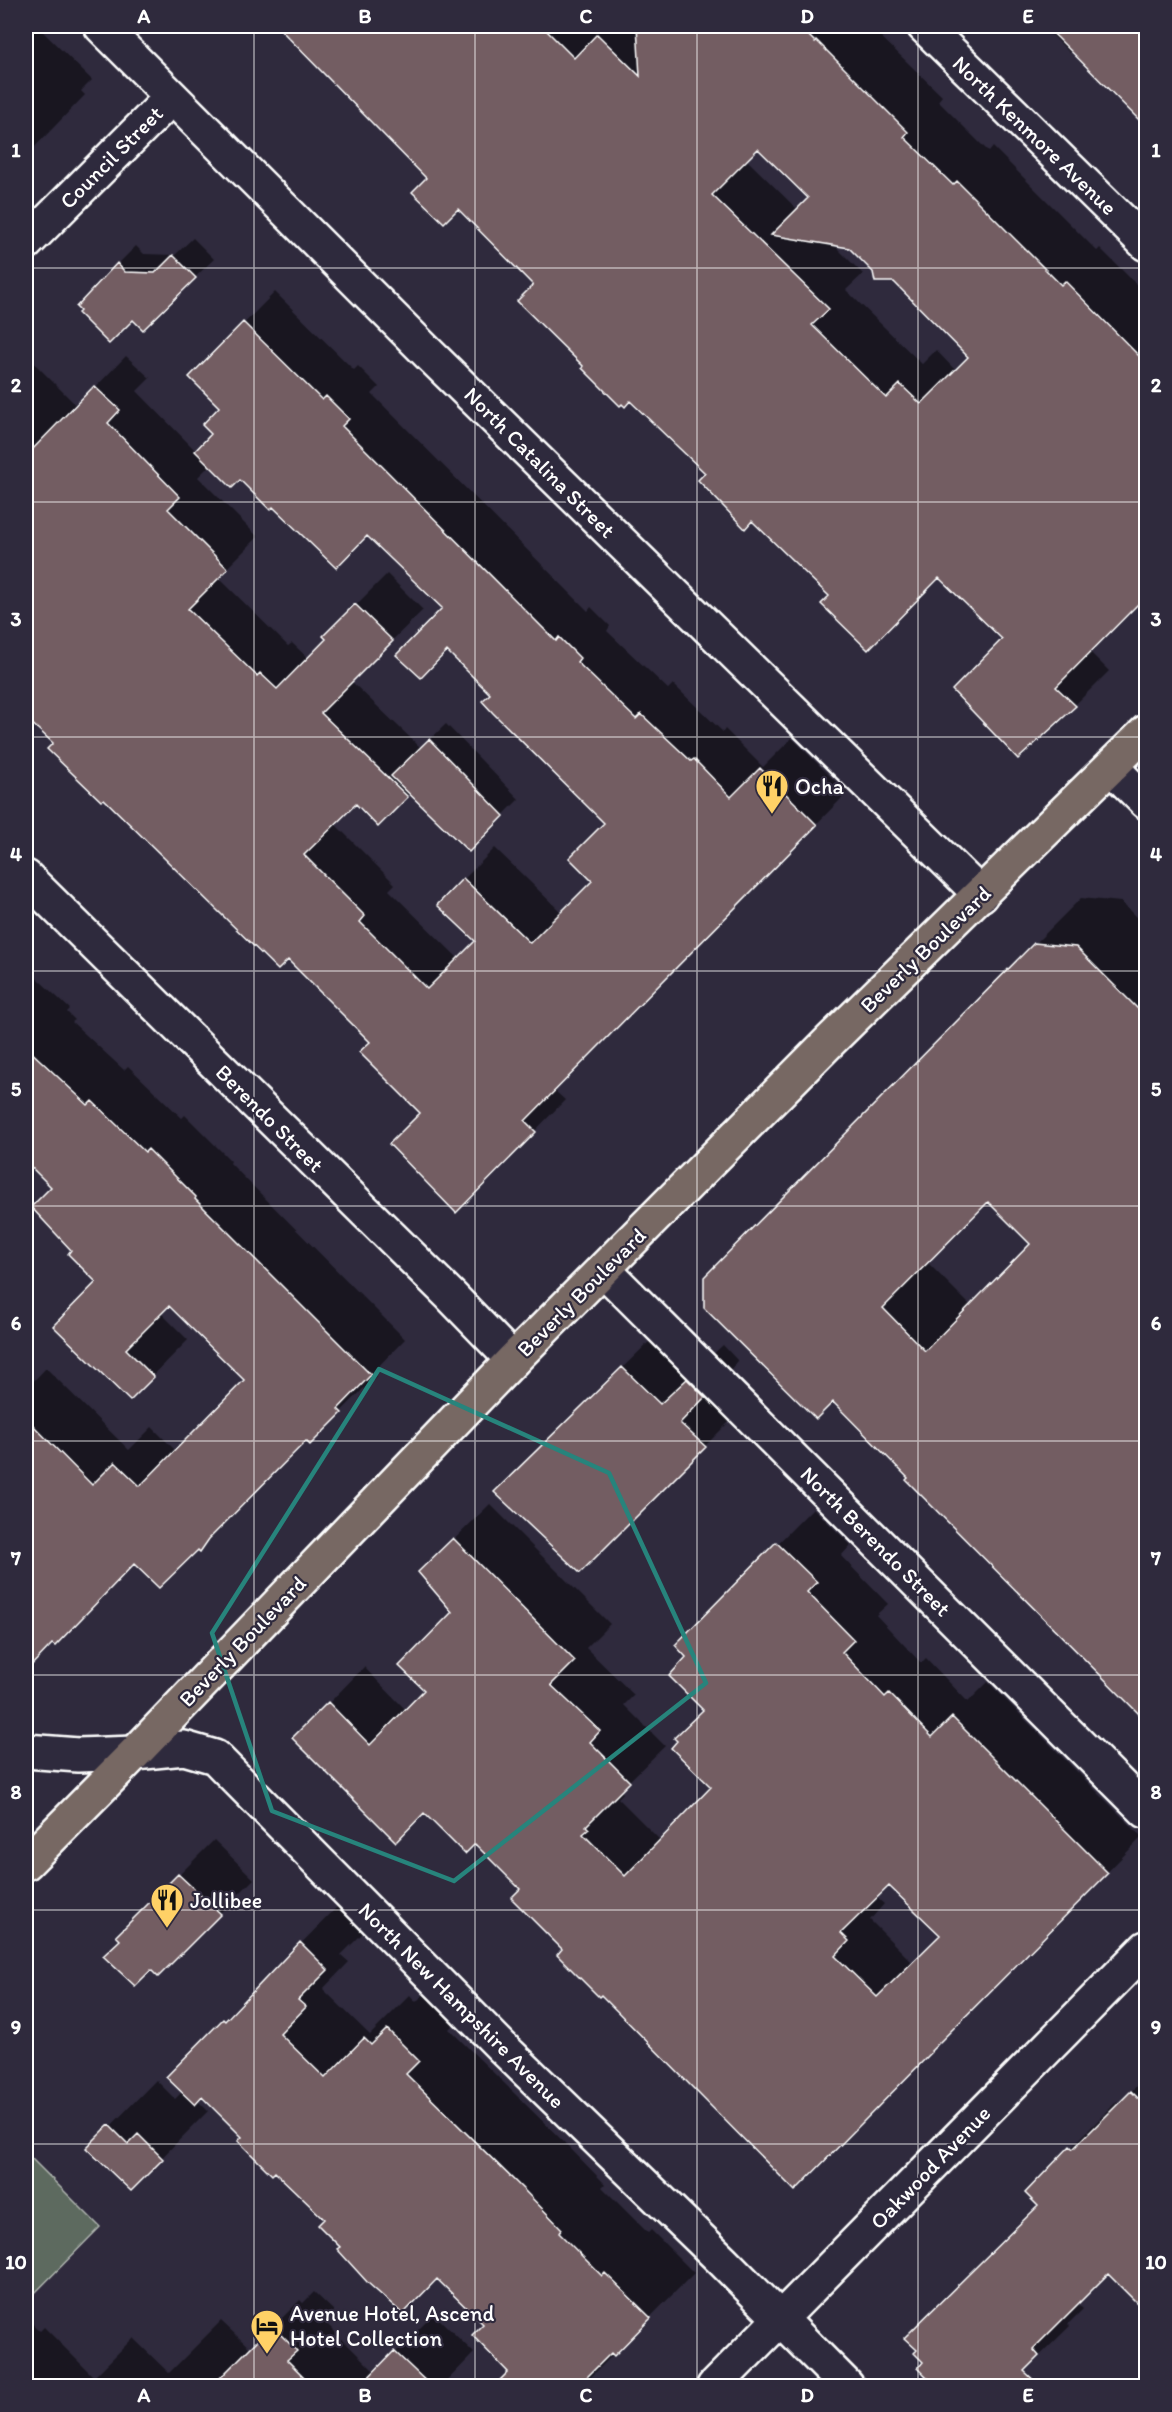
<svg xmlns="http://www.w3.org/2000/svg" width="1172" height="2412" viewBox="0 0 1172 2412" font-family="Itim,sans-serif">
	<rect width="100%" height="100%" fill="#2f2a3d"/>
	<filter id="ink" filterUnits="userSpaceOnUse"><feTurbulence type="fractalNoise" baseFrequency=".0167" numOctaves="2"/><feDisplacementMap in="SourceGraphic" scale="12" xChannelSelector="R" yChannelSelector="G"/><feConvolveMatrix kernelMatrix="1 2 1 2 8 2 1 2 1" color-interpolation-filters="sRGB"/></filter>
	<g filter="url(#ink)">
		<path fill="#5d6a5f" stroke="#aeb4af" stroke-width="1.5" d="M26,2153L100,2227L26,2302Z"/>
		<path fill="#0007" fill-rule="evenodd" d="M26,26H37L92,80L81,91L85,95L26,156Z
			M268,26H277L272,30Z
			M280,26H870L942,96L938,101L989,152L993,147L1097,251L1100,248L1146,294V593L1089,651L1109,671L1075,705L939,576L831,596L630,399L586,366L535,285ZM758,147L810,198L798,210L746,159ZM832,243L850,246L874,271L895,281L970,357L956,371L936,350L922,364L846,290L863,274Z
			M1043,26H1146V125L1072,51L1070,53Z
			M193,238L214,259L143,328L133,318L118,264L136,246L144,254L175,255Z
			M275,292L354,370L358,366L379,387L372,394L588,611L591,607L610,626L607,631L668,689L673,684L723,732L725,729L763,767L792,738L847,793L554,1090L565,1100L487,1180L422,1113L372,1042L288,958L26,714V370L33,362L77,406L126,356L150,378L137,391L196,451L214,434L221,407L191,377ZM211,464L240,478L273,504L368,535L445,607L606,823L594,881L562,913L495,848L464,879L477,941L459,959L389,890L395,884L335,824L356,802L378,824L410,793L469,850L519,799L446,724L421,748L351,681L423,610L387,574L325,636L328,639L309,659L292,643L288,646L218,577L258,537L198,477Z
			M1081,898L1121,902L1146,927V1719L908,1480L910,1478L833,1400L1035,944ZM988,1200L1032,1244L971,1306L927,1262Z
			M26,968L70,1009L67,1012L75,1020L72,1022L124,1070L128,1066L182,1118L185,1115L231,1161L230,1163L405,1339L372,1373L376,1376L310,1443L306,1439L200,1550L135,1562L28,1666L26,1663V1389L46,1368L129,1450L152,1427L176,1451L246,1380L169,1304L161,1313L188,1340L130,1399L98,1282L73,1250L54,1187L26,1160Z
			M658,1333L696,1370L723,1345L738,1361L714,1388L740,1411L580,1571L531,1457Z
			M490,1504L610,1624L586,1648L634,1695L624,1705L665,1746L620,1790L623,1793L618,1798L661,1841L713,1787L705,1710L688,1657L677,1645L813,1508L851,1545L841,1556L888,1604L876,1615L921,1663L926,1658L968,1702L988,1682L1142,1837L795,2189L564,1949L522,1889L475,1842L465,1852L329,1703L364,1667L406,1710L426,1690L454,1612L420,1573ZM889,1883L942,1935L913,1963L870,1920L884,1904L876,1897Z
			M214,1840L254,1879L158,1975L118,1936Z
			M345,1899L371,1925L341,1955L349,1962L323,1989L370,2035L410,1995L416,2002L432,1986L462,2016L449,2029L569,2147L605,2184L602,2187L648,2233L651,2230L694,2273L582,2386H496L510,2372L485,2324L438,2277L342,2247L326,2219L202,2095L197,2100L208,2111L131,2189L89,2148L156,2080L175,2099L183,2091L169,2077Z
			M1146,2076V2310L1108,2272L1077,2303L1083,2309L1068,2324L1070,2326L1009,2386H939L920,2368L1040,2206L1027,2193L1117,2101L1119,2104Z
			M314,2292L334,2311L324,2321L373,2370L377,2367L379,2369L434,2314L474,2353L442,2386H26V2318L40,2331L44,2327L94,2377L133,2338L169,2373L221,2321L251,2349L300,2300L303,2303Z"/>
		<path fill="#735d62" stroke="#fff" stroke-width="1.5" fill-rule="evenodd" d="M277,26H542L574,58L597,34L640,76L637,26H799L815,42L816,40L908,132L904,137L953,185L957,181L1061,285L1065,281L1146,363V596L1056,687L1076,706L1018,759L952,690L1002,639L939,578L868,650L821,604L829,596L752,521L745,529L698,480L705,473L630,401L625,407L622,404L620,406L582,368L583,366L517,301L533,285L458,209L444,223L412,192L426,178ZM758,149L808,198L771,235L849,248L873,272L875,282H894L968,357L921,404L900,384L886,398L812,325L829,309L712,195Z
			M1045,26H1146V127L1058,38Z
			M173,255L196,278L143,330L133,320L109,344L78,313L80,311L76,307L117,263L125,272L155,273Z
			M243,322L322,400L326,396L349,419L342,426L556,641L559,637L580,658L577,662L636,719L641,714L691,761L694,759L731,797L760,768L817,825L525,1121L536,1132L456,1213L389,1144L420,1113L359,1052L370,1042L288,960L278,970L104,799L101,801L47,749L53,743L26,718V456L94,386L120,410L108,423L180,497L168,509L228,569L188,609L257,676L260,673L277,689L326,639L323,636L355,604L393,641L321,713L408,797L378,827L356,804L304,855L365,916L360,922L427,989L475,941L437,905L463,878L530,943L592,881L569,858L604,823L493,713L482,701L490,694L447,651L421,678L396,655L442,608L367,536L336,568L273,507L270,510L240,480L232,488L195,451L211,434L202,425L219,407L189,377Z
			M429,739L504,816L469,852L391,776Z
			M1034,943L1076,947L1146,1017V1721L906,1480L908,1478L833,1402L816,1419L704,1308V1277ZM988,1202L1030,1244L925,1351L883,1308Z
			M26,1047L88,1105L92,1101L145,1152L148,1149L196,1197L195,1199L371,1375L338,1409L342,1413L310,1445L306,1441L209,1539L200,1552L198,1550L159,1588L134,1564L55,1646L52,1644L26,1671V1418L92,1485L115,1462L140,1486L244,1380L169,1306L126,1349L154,1377L130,1401L53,1326L96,1282L68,1254L71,1250L31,1207L51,1187L26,1162Z
			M622,1367L660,1404L687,1379L705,1397L680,1423L706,1447L580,1573L494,1492Z
			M453,1538L575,1661L551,1685L600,1731L590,1742L630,1782L586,1826L589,1829L583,1834L625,1876L711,1787L671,1748L677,1741L674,1738L703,1710L669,1676L686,1657L675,1645L776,1542L817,1582L807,1592L854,1640L842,1652L885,1697L889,1693L932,1737L952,1717L1108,1873L931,2051L932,2052L795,2191L601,1995L599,1997L557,1955L562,1949L511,1898L520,1889L475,1844L465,1854L424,1813L396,1842L292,1738L328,1702L370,1745L424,1690L399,1666L452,1612L418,1572ZM889,1886L940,1935L877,1997L835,1956L849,1941L841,1933Z
			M178,1874L221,1914L158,1977L151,1970L135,1986L103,1956L120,1940L116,1936Z
			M300,1942L328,1970L298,2000L306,2007L280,2034L325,2078L364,2038L371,2045L387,2029L419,2061L406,2074L525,2191L562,2229L559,2233L602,2276L605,2273L651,2318L614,2356L611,2353L578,2386H494L508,2372L472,2335L483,2324L437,2279L403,2314L368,2283L337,2249L340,2247L318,2225L324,2219L275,2172L272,2175L238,2141L242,2137L202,2097L195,2105L166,2077L223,2019L225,2021Z
			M1131,2091L1146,2106V2312L1108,2274L1033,2349L1039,2356L1024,2371L1040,2386H936L918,2368L923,2362L914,2353L917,2350L904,2338L1038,2206L1025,2193L1070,2146L1073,2149Z
			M109,2125L128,2144L138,2134L163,2159L131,2191L86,2148Z
			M275,2329L297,2351L287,2360L313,2386H212L261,2337L264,2341Z
			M394,2351L431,2386H360Z"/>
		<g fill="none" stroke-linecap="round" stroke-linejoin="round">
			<g stroke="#fff" stroke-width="38">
				<path id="minor" d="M101,26L430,355L981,895
					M924,26L1146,244
					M26,243L172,97
					M1111,767L1146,802
					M26,877L451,1296L513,1360
					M604,1270L1146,1811
					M26,1751L78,1755L135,1753L184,1748L215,1757L502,2047L723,2261L847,2386
					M714,2386L1146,1948"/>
			</g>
			<g stroke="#fff" stroke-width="38">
				<path id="major" d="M26,1863L135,1753L513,1360L831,1040L1146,732"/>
			</g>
			<use href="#minor" stroke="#2f2a3d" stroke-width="33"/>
			<use href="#major" stroke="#776864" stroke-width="33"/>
		</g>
	</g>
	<path fill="none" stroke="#27847c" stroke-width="4.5" stroke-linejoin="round" d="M379,1369L609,1473L706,1683L454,1881L272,1811L212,1633Z"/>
	<path fill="none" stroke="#fff" stroke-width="1.5" stroke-opacity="0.55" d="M254,26V2386M475,26V2386M697,26V2386M918,26V2386M26,268H1146M26,502H1146M26,737H1146M26,971H1146M26,1206H1146M26,1441H1146M26,1675H1146M26,1910H1146M26,2144H1146"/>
	<defs>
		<g id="restaurant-pin" transform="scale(1.725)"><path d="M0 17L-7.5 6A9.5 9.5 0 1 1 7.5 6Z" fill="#ffd166" stroke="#2f2a3d"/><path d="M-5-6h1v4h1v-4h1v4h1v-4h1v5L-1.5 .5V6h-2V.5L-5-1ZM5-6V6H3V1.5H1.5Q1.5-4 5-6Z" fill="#111"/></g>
		<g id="hotel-pin" transform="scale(1.725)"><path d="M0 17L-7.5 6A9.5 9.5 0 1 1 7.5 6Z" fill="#ffd166" stroke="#2f2a3d"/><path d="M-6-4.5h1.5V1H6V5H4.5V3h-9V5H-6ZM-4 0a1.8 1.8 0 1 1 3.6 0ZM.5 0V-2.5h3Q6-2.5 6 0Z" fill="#111"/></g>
	</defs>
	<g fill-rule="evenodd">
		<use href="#restaurant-pin" x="772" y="786"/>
		<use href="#restaurant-pin" x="167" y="1900"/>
		<use href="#hotel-pin" x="267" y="2326"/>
	</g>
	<g text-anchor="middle" stroke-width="4.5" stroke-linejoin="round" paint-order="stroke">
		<g font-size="22" fill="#fff" stroke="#2f2a3d">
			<text transform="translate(1035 135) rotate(44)" y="8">North Kenmore Avenue</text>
			<text transform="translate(111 157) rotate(-45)" y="8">Council Street</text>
			<text transform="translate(540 462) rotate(45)" y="8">North Catalina Street</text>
			<text transform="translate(925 949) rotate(-44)" y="8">Beverly Boulevard</text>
			<text transform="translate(270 1118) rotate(45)" y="8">Berendo Street</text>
			<text transform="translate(581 1292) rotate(-45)" y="8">Beverly Boulevard</text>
			<text transform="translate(876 1541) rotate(45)" y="8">North Berendo Street</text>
			<text transform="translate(242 1641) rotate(-46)" y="8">Beverly Boulevard</text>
			<text transform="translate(462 2005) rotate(45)" y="8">North New Hampshire Avenue</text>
			<text transform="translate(930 2167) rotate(-46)" y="8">Oakwood Avenue</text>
		</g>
		<g font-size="22" fill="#fff" stroke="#2f2a3d" text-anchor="start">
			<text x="795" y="794">Ocha</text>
			<text x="190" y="1908">Jollibee</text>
			<text x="290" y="2321">Avenue Hotel, Ascend<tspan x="290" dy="25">Hotel Collection</tspan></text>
		</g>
	</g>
	<rect width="1172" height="2412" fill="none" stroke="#2f2a3d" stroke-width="66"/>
	<rect x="33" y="33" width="1106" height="2346" fill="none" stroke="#fff" stroke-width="2"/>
	<g font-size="20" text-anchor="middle" font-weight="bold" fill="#fff">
		<text x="144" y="23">A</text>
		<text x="365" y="23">B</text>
		<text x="586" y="23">C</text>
		<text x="807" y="23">D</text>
		<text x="1028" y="23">E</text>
		<text x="16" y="157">1</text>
		<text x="1156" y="157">1</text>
		<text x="16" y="392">2</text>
		<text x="1156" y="392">2</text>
		<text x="16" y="626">3</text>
		<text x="1156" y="626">3</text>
		<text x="16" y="861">4</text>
		<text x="1156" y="861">4</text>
		<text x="16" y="1096">5</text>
		<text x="1156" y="1096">5</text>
		<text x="16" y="1330">6</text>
		<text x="1156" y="1330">6</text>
		<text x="16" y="1565">7</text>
		<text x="1156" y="1565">7</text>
		<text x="16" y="1799">8</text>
		<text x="1156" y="1799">8</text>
		<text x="16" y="2034">9</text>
		<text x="1156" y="2034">9</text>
		<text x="16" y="2269">10</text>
		<text x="1156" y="2269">10</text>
		<text x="144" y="2402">A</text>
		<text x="365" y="2402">B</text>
		<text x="586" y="2402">C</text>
		<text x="807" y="2402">D</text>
		<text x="1028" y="2402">E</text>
	</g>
</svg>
